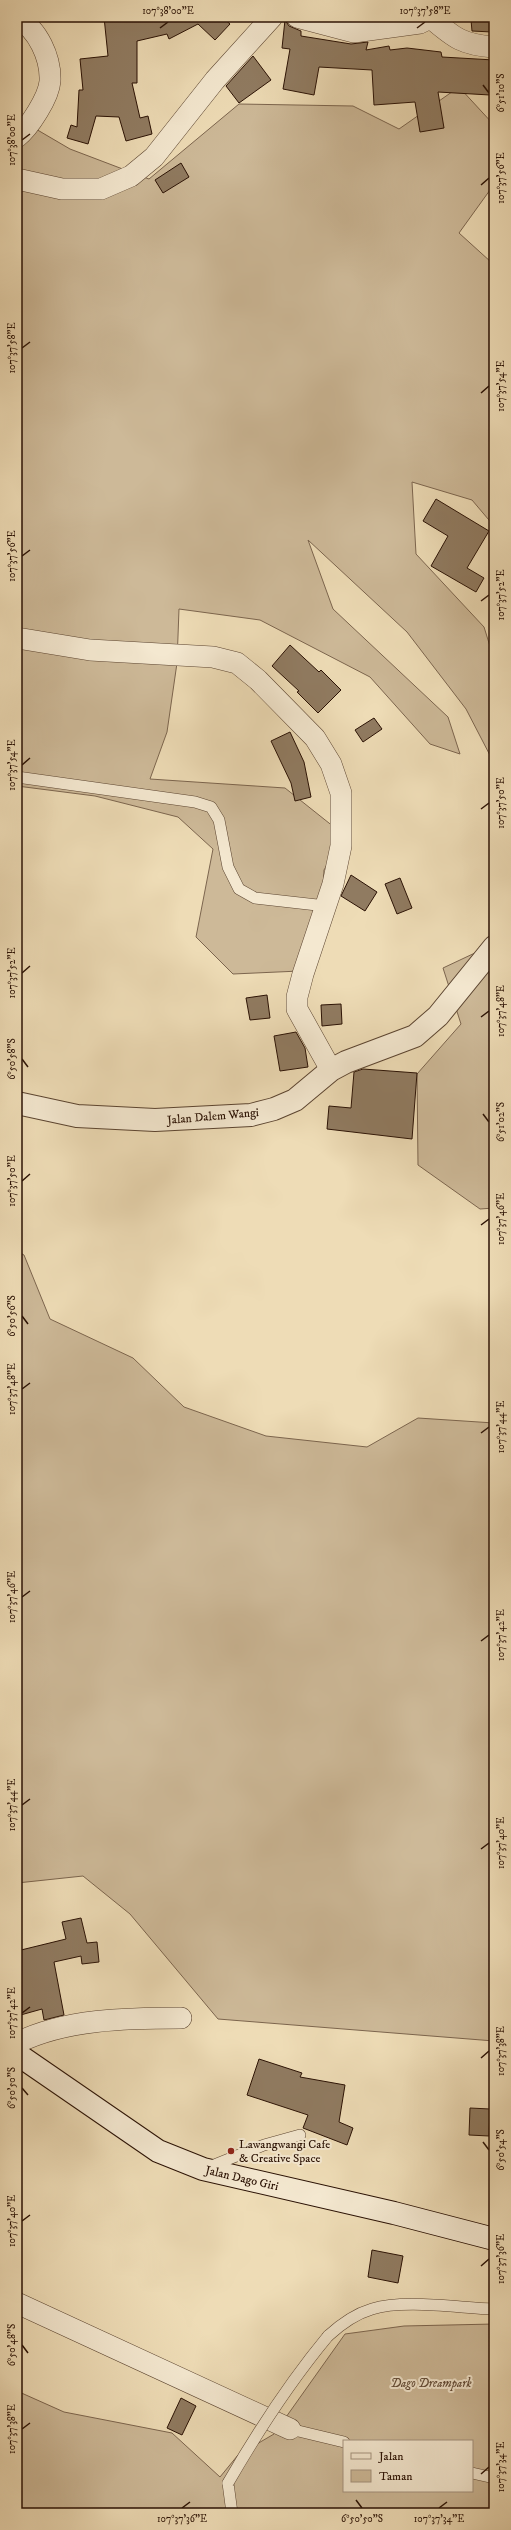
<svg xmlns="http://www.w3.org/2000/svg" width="511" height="2530" viewBox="0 0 511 2530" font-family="'IM FELL DW Pica',serif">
	<rect width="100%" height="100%" fill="#eedcb6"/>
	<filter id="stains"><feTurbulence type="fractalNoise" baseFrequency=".005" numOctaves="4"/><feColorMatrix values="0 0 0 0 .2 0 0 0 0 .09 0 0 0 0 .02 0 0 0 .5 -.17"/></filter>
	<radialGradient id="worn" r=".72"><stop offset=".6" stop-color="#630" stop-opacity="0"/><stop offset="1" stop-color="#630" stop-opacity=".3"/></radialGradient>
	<path fill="#cdb998" stroke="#7c654e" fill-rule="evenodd" d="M459,87L494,125V172L490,190L459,233L491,262L494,261V526L472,500L412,482L416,554L484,627L494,659V763L466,709L407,632L308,540L333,609L448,717L460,754L430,744L370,677L260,620L179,609L177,663L167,732L150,779L285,788L344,835L324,870L321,923L300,971L233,974L196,937L213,849L178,817L95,796L17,786V118L70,149L149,179L239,104L353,106L399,129Z
		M494,944V1208L480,1209L418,1165L417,1074L461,1024L443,968Z
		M17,1251L24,1255L50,1319L133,1358L184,1407L266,1436L367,1447L418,1418L494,1423V2041L218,2019L130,1914L83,1876L17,1883Z
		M494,2324V2513H17V2391L64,2412L172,2433L220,2477L238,2455L274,2434L345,2334L404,2326ZM344,2441H472V2491H344Z"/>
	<path fill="#907b61" stroke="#2a1104" d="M104,17H222L230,24L215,40L198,24L169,39L167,34L137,41V83H132L140,118L148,116L152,134L126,141L119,117L96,116L88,144L67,138L71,125L77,127L79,90H83L80,59L108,56Z
		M490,18L492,32L472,31L471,20Z
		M285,20L289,26L301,31V36L351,44L368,42L366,50L389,46L390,50L407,48L441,52L442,57L494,60V79L490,95L438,92L444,128L420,132L415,102L374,105L372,70L319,67L314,95L283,89L290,49L282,48Z
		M253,56L271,80L239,103L226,86Z
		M181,163L189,177L163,193L155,180Z
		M436,499L489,531L467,568L484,578L476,592L431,566L448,536L423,521Z
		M290,645L319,672L321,670L341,690L318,713L297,692L299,691L272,666Z
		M374,718L382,729L363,742L355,730Z
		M290,732L304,762L311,797L295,801L291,783L271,741Z
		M351,875L377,892L365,911L341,896Z
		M400,878L412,908L397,914L385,884Z
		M267,995L270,1018L250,1020L246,998Z
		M341,1004L342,1024L322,1026L321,1005Z
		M296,1032L305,1048L308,1067L280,1071L274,1036Z
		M363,1069L417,1073L412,1139L327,1129L329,1106L351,1108L354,1072Z
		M81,1918L87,1943L97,1942L99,1962L82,1964L81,1956L54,1962L64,2015L44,2020L42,2009L17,2016V1951L66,1939L62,1922Z
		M259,2059L302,2073L300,2077L345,2085L339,2122L353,2128L347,2145L303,2128L308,2115L247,2095Z
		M470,2108L490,2109L489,2136L469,2135Z
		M372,2250L403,2256L398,2283L368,2277Z
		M181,2398L196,2406L182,2435L167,2428Z"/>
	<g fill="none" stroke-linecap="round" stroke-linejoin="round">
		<g stroke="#5b4430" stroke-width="12">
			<path id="service" d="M17,777L195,802L211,807L219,820L228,867L239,889L255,898L326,906
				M209,2167L264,2145L300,2135
				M328,2336C340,2325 355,2314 372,2309C404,2299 459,2308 494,2309
				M290,2429L344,2442
				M472,2473L494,2478
				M228,2483L232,2513"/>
		</g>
		<g stroke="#5b4430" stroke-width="22">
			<path id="minor" d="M297,17L354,32L420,23L432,17
				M17,18C38,29 51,58 50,81C49,97 29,128 17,137
				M431,18C454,38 463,45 494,47
				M17,179L62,189H101L131,176L154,157L215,80L272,17
				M17,638L90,650L213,657L237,663L258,680L315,738L331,764L341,793V846L333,884L303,974L297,997V1009L331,1070
				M17,2043C65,2019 127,2018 181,2018
				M17,2303L290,2429"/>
		</g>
		<g stroke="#5b4430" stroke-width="24">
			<path id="tertiary" d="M17,1103L77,1116L155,1120L251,1115L274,1109L295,1100L331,1070L346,1062L415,1036L438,1016L494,947"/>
		</g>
		<g stroke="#2a1104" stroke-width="24">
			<path id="secondary" d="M17,2054L158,2151L203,2169L394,2213L494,2239"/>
		</g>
		<use href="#service" stroke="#f4e8d0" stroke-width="11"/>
		<use href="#minor" stroke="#f4e8d0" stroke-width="21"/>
		<use href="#tertiary" stroke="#f4e8d0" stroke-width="22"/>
		<use href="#secondary" stroke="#f4e8d0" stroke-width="22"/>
		<g stroke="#5b4430" stroke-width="12" stroke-linecap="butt">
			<path id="service-bridge" d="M228,2483C258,2431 289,2383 328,2336"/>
		</g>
		<use href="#service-bridge" stroke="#f4e8d0" stroke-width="11"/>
	</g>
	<path fill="none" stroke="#2a1104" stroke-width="1.5" d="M160,28L168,22M417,28L425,22M483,85L489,93M22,140L30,134M481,185L489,178M22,348L30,342M481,393L489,386M22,556L30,550M481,601L489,595M22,765L30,758M481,809L489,803M22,973L30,966M481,1017L489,1011M22,1059L28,1067M483,1114L489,1122M22,1181L30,1174M481,1225L489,1219M22,1316L28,1324M22,1389L30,1383M481,1433L489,1427M22,1597L30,1591M481,1641L489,1635M22,1805L30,1799M481,1849L489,1843M22,2013L30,2007M481,2058L489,2051M22,2088L28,2095M483,2142L489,2150M22,2221L30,2215M481,2266L489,2259M22,2345L28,2353M22,2429L30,2423M481,2474L489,2467M356,2500L362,2508M182,2508L190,2502M439,2508L447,2502"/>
	<circle fill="#8f2418" stroke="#f4e8d0" stroke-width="1.5" cx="231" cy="2151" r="4"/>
	<g text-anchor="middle" stroke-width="4" stroke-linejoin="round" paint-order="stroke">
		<g font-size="12" fill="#2a1104" stroke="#f4e8d0">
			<text transform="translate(213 1116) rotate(-5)" y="4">Jalan Dalem Wangi</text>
			<text transform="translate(242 2178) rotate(13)" y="4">Jalan Dago Giri</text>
		</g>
		<g font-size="12" fill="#2a1104" stroke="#f4e8d0" text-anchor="start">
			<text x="239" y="2148">Lawangwangi Cafe<tspan x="239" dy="14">&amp; Creative Space</tspan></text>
		</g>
		<g font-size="12" font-style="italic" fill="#634c38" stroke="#f4e8d0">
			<text x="431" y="2387">Dago Dreampark</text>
		</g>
	</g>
	<rect width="511" height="2530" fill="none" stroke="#eedcb6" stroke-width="44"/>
	<rect x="343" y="2440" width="130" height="52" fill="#f4e8d0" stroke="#a3927e"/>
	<rect x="351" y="2453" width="20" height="6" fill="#f4e8d0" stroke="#a3927e"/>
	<text x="379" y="2460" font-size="12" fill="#2a1104">Jalan</text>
	<rect x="351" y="2470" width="20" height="12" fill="#cdb998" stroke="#a3927e"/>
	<text x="379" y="2480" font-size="12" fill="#2a1104">Taman</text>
	<rect x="22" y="22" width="467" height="2486" fill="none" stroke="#2a1104" stroke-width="1.5"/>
	<g font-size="10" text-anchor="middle" fill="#2a1104">
		<text x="168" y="14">107°38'00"E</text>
		<text x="425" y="14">107°37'58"E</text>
		<text transform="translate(500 93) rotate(-90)" y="4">6°51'10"S</text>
		<text transform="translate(11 140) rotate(-90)" y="4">107°38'00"E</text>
		<text transform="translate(500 178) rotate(-90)" y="4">107°37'56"E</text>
		<text transform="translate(11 348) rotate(-90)" y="4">107°37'58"E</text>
		<text transform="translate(500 386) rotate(-90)" y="4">107°37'54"E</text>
		<text transform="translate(11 556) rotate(-90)" y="4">107°37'56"E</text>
		<text transform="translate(500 595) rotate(-90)" y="4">107°37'52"E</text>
		<text transform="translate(11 765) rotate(-90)" y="4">107°37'54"E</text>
		<text transform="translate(500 803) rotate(-90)" y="4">107°37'50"E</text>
		<text transform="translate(11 973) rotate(-90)" y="4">107°37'52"E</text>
		<text transform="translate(500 1011) rotate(-90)" y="4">107°37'48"E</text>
		<text transform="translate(11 1059) rotate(-90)" y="4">6°50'58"S</text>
		<text transform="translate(500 1122) rotate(-90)" y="4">6°51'02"S</text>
		<text transform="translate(11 1181) rotate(-90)" y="4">107°37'50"E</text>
		<text transform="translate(500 1219) rotate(-90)" y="4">107°37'46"E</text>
		<text transform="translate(11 1316) rotate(-90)" y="4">6°50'56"S</text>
		<text transform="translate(11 1389) rotate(-90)" y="4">107°37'48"E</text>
		<text transform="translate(500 1427) rotate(-90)" y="4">107°37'44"E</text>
		<text transform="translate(11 1597) rotate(-90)" y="4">107°37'46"E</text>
		<text transform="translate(500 1635) rotate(-90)" y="4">107°37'42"E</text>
		<text transform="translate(11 1805) rotate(-90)" y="4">107°37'44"E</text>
		<text transform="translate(500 1843) rotate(-90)" y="4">107°37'40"E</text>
		<text transform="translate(11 2013) rotate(-90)" y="4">107°37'42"E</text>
		<text transform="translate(500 2051) rotate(-90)" y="4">107°37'38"E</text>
		<text transform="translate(11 2088) rotate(-90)" y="4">6°50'50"S</text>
		<text transform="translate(500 2150) rotate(-90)" y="4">6°50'54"S</text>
		<text transform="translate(11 2221) rotate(-90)" y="4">107°37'40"E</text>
		<text transform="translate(500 2259) rotate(-90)" y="4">107°37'36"E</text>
		<text transform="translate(11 2345) rotate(-90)" y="4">6°50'48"S</text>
		<text transform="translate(11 2429) rotate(-90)" y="4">107°37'38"E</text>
		<text transform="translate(500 2467) rotate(-90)" y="4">107°37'34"E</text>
		<text x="182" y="2522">107°37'36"E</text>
		<text x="362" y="2522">6°50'50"S</text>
		<text x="439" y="2522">107°37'34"E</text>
	</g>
	<rect width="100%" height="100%" filter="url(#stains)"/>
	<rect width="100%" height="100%" fill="url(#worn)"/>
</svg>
